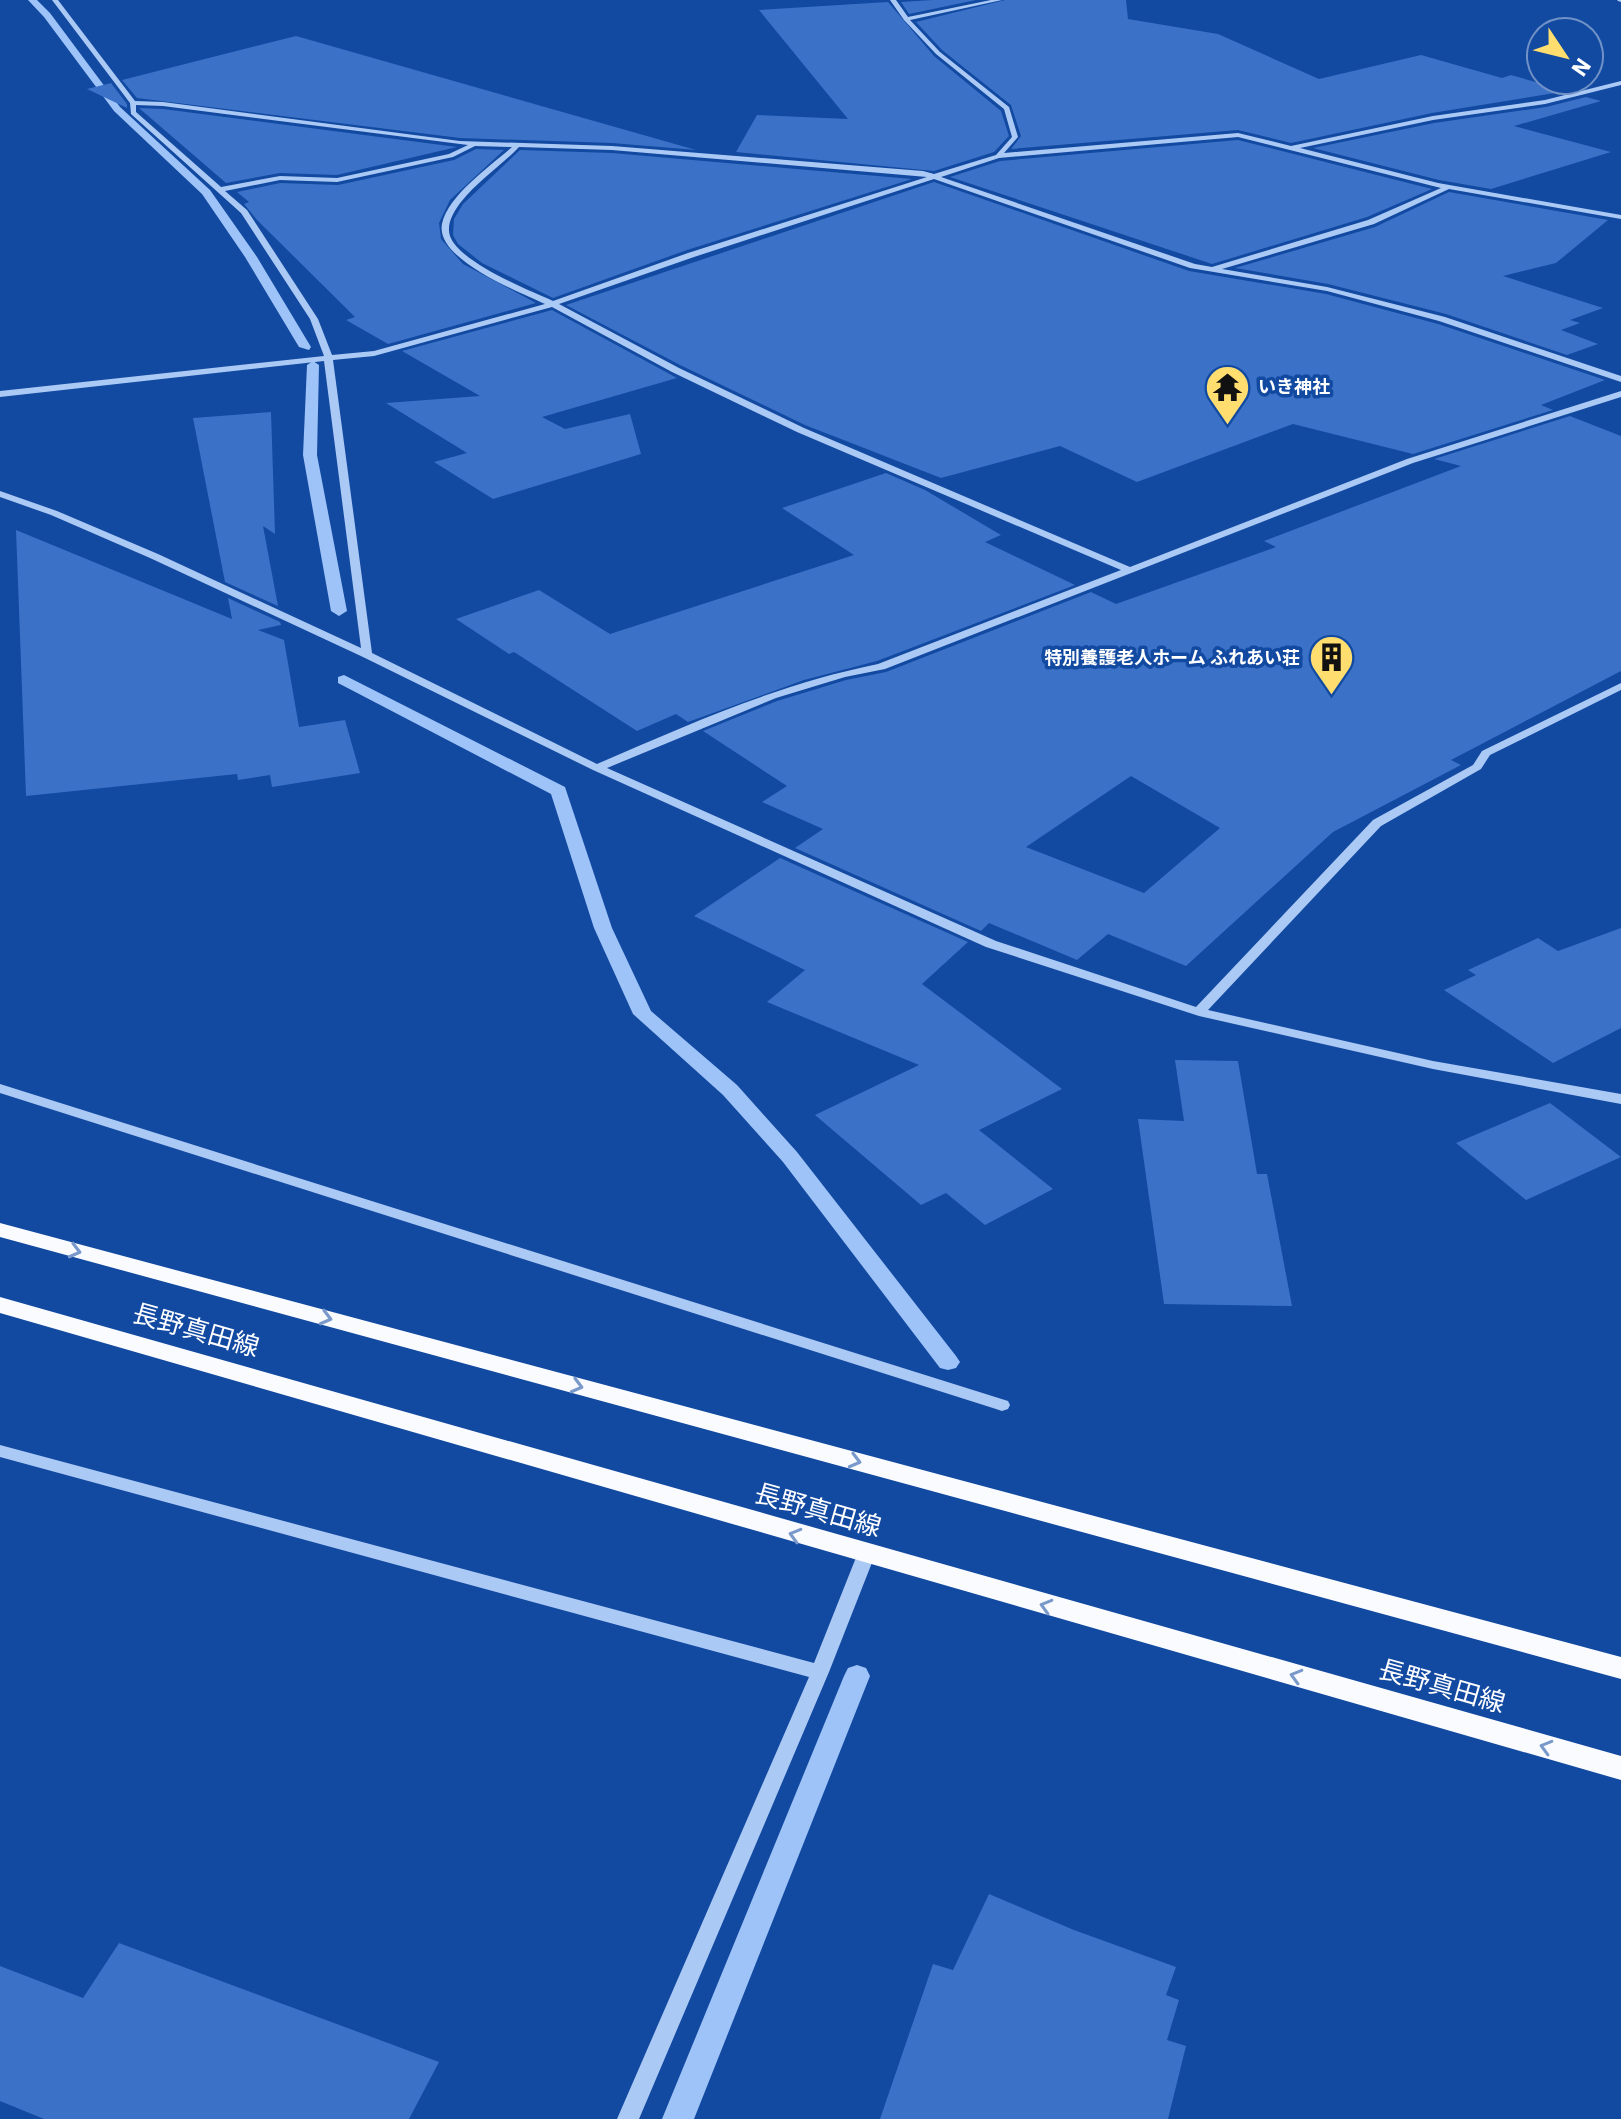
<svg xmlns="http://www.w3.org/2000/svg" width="1621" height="2119" viewBox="0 0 1621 2119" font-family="'IBM Plex Sans','Noto Sans JP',sans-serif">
<rect width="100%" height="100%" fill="#1249a1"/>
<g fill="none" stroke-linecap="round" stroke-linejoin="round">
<path fill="#9dc3f8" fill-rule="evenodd" d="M28,0h9l13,13 70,94 90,83 47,67 54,90 -2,3 -10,-3 -54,-90 -43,-63 -88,-83 -70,-94z
M313,361l6,4 -2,90 30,156 -8,5 -8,-5 -28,-156 4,-90z
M344,675l221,112 47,141 39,83 86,74 60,67 159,204 4,6 -4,6 -8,2 -8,-2 -157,-206 -60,-67 -90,-81 -39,-86 -43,-134 -213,-111v-6z
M857,1665l9,3 4,8 -176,443h-32l182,-443 4,-8z"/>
</g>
<path fill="#3b72c8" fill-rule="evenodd" d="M933,0h43l-67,14 -8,-12z
M1005,0h121l2,19 90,15 101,45 102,-24 81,23 9,-3 56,16 -135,22 -141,30 -53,-13 -227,19 10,-13 -10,-31 -69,-55 -26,-28z
M888,2l46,54 67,55 8,25 -15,16 -60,19 -198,-19 21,-37 91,4 -89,-109z
M296,36l400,114 -84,-7 -152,-5 -323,-40 -15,-18z
M111,83l16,21v4l-40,-19z
M1586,97l15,4 -87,25 97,26 -120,37 -52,-9 -126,-32 121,-25 112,-16z
M139,108l24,1 294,38 -120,28 -57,-2 -54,10z
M1238,140l194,49 -65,28 -155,47 -262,-87 50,-16z
M476,149l28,1 -54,50 -11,23 2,16 22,25 73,39 -148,41 -42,-24 9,-3 -98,-97 -13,-16 5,-2 -12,-10 43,-9 58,2 116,-25z
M520,150l92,3 300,26 -225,71 -134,48 -71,-35 -24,-19 -5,-9 1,-16 9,-15z
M934,182l255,89 137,23 112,30 167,56 -64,25 12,5 -140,44 -120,-30 -156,58 -77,-36 -119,32 -136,-53 -125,-60 -114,-60z
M1449,192l159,28 -52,43 -53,13 100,32 -33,12 10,3 -19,7 37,14 -31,11 -121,-41 -118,-30 -93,-16 140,-41z
M552,310l125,68 -135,39 23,12 65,-15 11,40 -148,45 -59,-37 33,-9 -81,-50 94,-7 -78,-45z
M271,412l4,122 -12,-8 15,80 -53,-24 -32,-164z
M1570,416l51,20v235l-170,89 10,5 -128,67 -147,134 -78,-32 -31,26 -88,-37 -8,8 -186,-83 28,-19 -61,-27 25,-16 -84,-55 74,-30 69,-21 40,-8 205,-80 25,12 160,-57 -12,-6 197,-75 -27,-7zM1131,776l89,52 -76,65 -118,-46z
M886,473l39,17 76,45 -16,7 90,43 -198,76 -73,19 -116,42 -12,-8 -39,17 -123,-79 -5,2 -53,-35 83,-29 71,44 244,-79 -72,-47z
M16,530l216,89 -4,-21 52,24 1,3 -23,5 26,10 15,87 46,-7 15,53 -88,14 -2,-12 -32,5 -1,-6 -211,22z
M780,858l188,84 -46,42 140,105 -83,41 74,59 -68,36 -39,-32 -25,12 -106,-90 104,-50 -152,-63 38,-32 -111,-54z
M1621,928v100l-68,35 -109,-73 32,-15 -8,-5 70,-32 20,13z
M1175,1060l63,1 19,113h10l25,132 -128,-2 -26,-185 46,2z
M1550,1103l71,54 -95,43 -70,-57z
M989,1894l85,36 102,37 -10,28 13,5 -12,40 19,6 -18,73h-288l53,-155 20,6z
M119,1943l320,119 -30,57h-365l-44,-18v-135l83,32z"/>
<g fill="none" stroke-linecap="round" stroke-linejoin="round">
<path fill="#abc9f5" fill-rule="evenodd" d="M52,0h6l77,101 28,1 297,39 152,5 311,25 11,3 62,-19 16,-18 -8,-28 -68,-55 -32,-34 -14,-20h6l12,17 83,-17h11l-92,20 30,32 69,55 9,30 -14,16 234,-20 53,13 142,-30 112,-16 76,-19v4l-76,19 -112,16 -133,28 138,35 183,32v4l-172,-30 -75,35 -152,45 105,18 118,30 176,59v6l-182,-61 -112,-30 -137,-23 -256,-89 -240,78 -135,47 120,64 125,60 326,139 277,-108 214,-68v6l-208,66 -528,206 -40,8 -69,21 -169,70 389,173 200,66 177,-187 100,-55 9,-14 139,-68v7l-131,65 -9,14 -100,57 -173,184 225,51 188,33v10l-188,-35 -234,-53 -213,-69 -393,-177 -230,-113 -213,-99 -99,-43 -51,-18v-6l57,20 101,43 203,94 -37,-287 -324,36v-6l324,-35 -14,-37 -69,-106 -110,-99 -1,-11zM136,105l27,1 305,39 -19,9 -112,24 -57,-2 -59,11 -85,-75zM1238,137l203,51 -73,32 -156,47 -17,-3 -254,-87 58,-19zM475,146l37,1c-21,19 -64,48 -70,77 -7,35 77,68 103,80l-171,47 -42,4 -14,-36 -71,-109 -22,-19 55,-11 57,2 116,-25zM519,147l93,3 315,27 -239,76 -135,48c-25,-11 -94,-39 -103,-65 -4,-12 4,-25 11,-34 17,-21 40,-36 58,-55zM552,307l120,65 125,60 324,138 -243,94c-99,20 -189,60 -281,100l-225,-111 -39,-293 41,-4z
M1617,0h4v2l-3,-1z
M0,1084l1008,317 2,4 -2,4 -6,2 -6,-2 -996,-316z
M0,1445l814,218 43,-108 3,-5 6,-2 6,2 3,5 -46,117 -190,447h-22l192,-442 -809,-220z"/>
<path fill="#f9fbff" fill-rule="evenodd" d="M0,1223l1621,434v22l-1621,-442z
M0,1297l1621,459v24l-1621,-467z"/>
</g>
<defs><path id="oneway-chevron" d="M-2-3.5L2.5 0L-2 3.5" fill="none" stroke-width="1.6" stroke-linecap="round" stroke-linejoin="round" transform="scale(2)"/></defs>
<g stroke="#7a99cb">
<use href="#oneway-chevron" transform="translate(75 1251) rotate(15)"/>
<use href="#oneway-chevron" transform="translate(326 1318) rotate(15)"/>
<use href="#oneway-chevron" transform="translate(577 1386) rotate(15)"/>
<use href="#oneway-chevron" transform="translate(855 1461) rotate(15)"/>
<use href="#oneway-chevron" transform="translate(795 1535) rotate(-164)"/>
<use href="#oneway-chevron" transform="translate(1046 1606) rotate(-164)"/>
<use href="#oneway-chevron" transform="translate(1296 1676) rotate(-164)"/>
<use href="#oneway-chevron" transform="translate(1546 1747) rotate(-164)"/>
</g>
<defs>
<symbol id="temple-pin" viewBox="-11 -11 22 30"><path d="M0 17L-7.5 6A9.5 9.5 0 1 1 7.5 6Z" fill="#ffdd6f" stroke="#1249a1"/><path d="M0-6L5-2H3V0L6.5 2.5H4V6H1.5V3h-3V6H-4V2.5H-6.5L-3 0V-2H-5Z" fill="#111"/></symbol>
<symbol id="building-pin" viewBox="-11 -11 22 30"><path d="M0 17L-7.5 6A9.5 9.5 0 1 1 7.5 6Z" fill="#ffdd6f" stroke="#1249a1"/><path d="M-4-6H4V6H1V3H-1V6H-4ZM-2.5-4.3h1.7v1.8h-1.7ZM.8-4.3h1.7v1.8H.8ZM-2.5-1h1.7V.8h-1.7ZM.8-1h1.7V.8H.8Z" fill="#111"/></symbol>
</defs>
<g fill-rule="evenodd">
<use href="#temple-pin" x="1202" y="362" width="51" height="69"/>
<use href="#building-pin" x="1306" y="632" width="51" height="69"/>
</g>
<g text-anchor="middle" stroke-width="7" stroke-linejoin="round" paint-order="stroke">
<g font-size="18" font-weight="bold" fill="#fff" stroke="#1249a1" text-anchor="start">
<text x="1258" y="393">いき神社</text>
<text x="1300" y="664" text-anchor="end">特別養護老人ホーム ふれあい荘</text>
</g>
<g font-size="26" fill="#fff" stroke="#1249a1">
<text transform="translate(196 1330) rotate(16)" y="9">長野真田線</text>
<text transform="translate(818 1510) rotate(16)" y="9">長野真田線</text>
<text transform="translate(1442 1686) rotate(16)" y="9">長野真田線</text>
</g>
</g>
<g transform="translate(1565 56) rotate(125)"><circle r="38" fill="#1249a1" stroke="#7192c7" stroke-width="2"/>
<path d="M0-6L14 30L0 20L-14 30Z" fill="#ffdd6f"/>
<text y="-12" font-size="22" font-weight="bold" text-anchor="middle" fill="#ffffff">N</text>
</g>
</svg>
